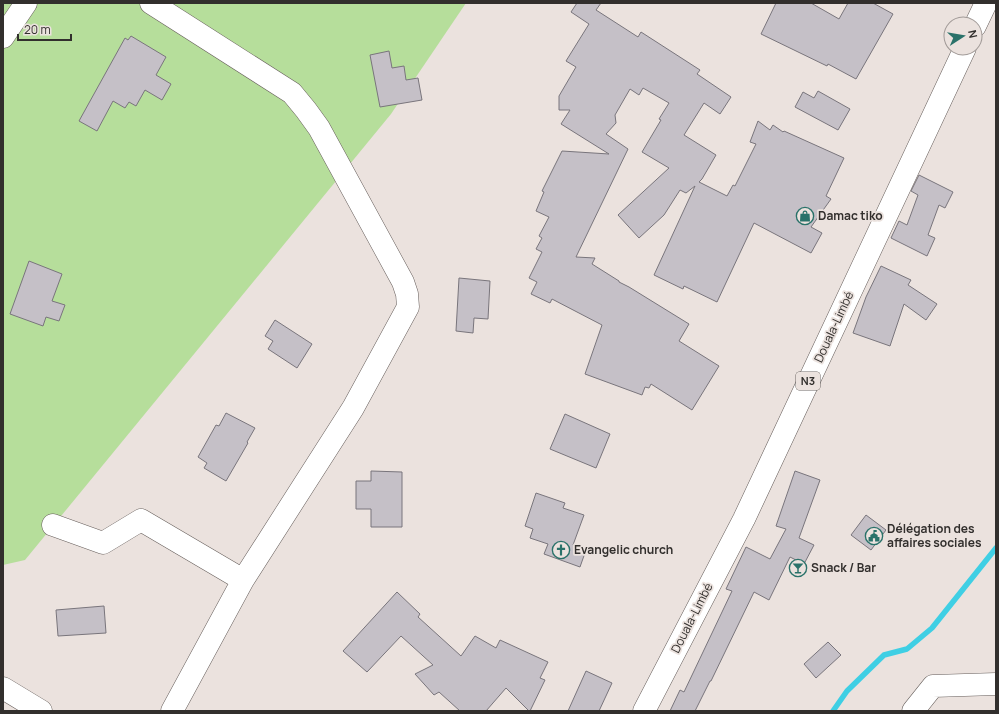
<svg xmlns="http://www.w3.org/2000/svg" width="999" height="714" viewBox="0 0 999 714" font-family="Manrope,sans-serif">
<rect width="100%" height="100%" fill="#ebe2de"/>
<path fill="#b6de9b" d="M3,3h463l-75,111 -366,446 -22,5z"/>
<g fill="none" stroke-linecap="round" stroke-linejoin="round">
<path stroke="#3fcfe4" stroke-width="5.5" d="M833,711l14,-20 37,-36 23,-6 25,-21 64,-80"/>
</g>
<path fill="#c5c0c7" stroke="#79757c" d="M577,3h24l-5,7 42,27 3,-5 59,38 -3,4 34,23 -11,17 -16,-11 -20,32 32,20 -14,24 -3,3 28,14 6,-11 2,1 21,-42 -6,-2 8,-21 12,9 3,-5 10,7 1,-1 60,27 -18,38 5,3 -20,28 11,6 -11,20 -57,-30 -37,79 -33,-16 -1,3 -29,-14 41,-89 -9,7 -6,-3 -16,25 -25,23 -21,-23 51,-47 -27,-16 19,-32 -2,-1 10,-16 -26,-15 -4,7 -9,-6 -15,26 1,8 -10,11 22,15 -52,108 19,1 -3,6 27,17v1l10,5 60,37 -10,17 40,25 -27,44 -41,-26 -2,4 -4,-1 -3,8 -57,-21 17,-49 -50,-26 -2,4 -19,-9 6,-12 -8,-4 13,-26 -6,-3 6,-11 -3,-2 10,-19 -13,-6 8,-19 -2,-1 20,-40 47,3 -48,-30 9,-14h-11v-14l17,-29 -10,-6 23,-37 -18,-12z
M776,3h35l28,16 9,-16h25l20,11 -37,65 -28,-15 -1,2 -66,-32z
M131,36l35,21 -10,18 15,9 -9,16 -17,-10 -9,16 -7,-4 -4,6 -12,-7 -16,30 -18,-10 46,-83 3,2z
M389,51l3,17 12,-2 2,14 12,-2 4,22 -42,7 -10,-52z
M818,91l32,18 -12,21 -43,-23 8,-15 11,6z
M919,175l34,17 -8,16 -6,-3 -11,30 7,3 -8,18 -36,-18 8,-17 8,4 11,-30 -7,-4z
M29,261l33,13 -10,27 13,4 -6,16 -13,-4 -3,9 -33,-12z
M881,266l30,14 -3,5 29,19 -11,16 -22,-16 -14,42 -37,-13 13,-36z
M459,278l31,3 -2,38 -14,-1 -1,15 -17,-2z
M275,320l37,24 -15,24 -29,-19 5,-8 -8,-5z
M226,413l29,15 -8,14 1,1 -22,38 -22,-13 3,-5 -9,-6 18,-32 3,1z
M565,414l45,20 -14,34 -46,-19z
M371,471l31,1v55h-31v-18h-15v-28h15z
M795,471l25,9 -21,58 15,7 -10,19 -14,-7 -21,43 -15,-8 -43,89h-1l-15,30h-25l10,-21 4,2 48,-101 -6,-2 20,-42 24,12 16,-30 -10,-3z
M536,493l29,10 -2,5 21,7 -11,30 13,5 -6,17 -36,-13 4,-10 -18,-6 3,-9 -8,-3z
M866,515l20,15 -15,20 -20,-15z
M397,592l23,22 -2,3 43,39 14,-20 21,12 4,-8 48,22 -8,16 5,2 -15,31h-1l-23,-23 -20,23h-26l-21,-19 -5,3 -19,-21 18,-9 -32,-29 -34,36 -24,-21z
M104,606l2,27 -48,3 -2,-26z
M828,642l13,13 -25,23 -12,-14z
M586,671l26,12 -13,28h-31z"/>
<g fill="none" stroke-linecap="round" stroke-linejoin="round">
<defs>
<path id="minor" d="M151,3l141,90 14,17 13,18 84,154 4,12 1,13 -55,101 -110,172 -71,131
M3,37l23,-34
M53,525l50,18 38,-23 102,60
M3,688l38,23
M913,711l20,-25 63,-2"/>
<path id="highway" d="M975,26l11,-23
M644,711l100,-192 221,-471"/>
</defs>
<use href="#minor" stroke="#675f5c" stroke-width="23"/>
<use href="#highway" stroke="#675f5c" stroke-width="23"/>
<use href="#minor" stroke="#fff" stroke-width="22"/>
<use href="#highway" stroke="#fff" stroke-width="22"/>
</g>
<defs>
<symbol id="shop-ring" viewBox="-11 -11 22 22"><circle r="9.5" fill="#ebe2de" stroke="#2a726a" stroke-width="1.5"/><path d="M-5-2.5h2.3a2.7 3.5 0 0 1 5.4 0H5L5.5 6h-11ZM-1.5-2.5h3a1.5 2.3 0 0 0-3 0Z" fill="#2a726a"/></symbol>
<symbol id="civic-ring" viewBox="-11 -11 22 22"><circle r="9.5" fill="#ebe2de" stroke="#2a726a" stroke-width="1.5"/><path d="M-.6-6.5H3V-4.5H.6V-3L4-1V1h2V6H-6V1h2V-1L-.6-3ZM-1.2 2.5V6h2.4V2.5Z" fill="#2a726a"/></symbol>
<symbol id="church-ring" viewBox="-11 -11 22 22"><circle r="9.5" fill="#ebe2de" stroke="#2a726a" stroke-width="1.5"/><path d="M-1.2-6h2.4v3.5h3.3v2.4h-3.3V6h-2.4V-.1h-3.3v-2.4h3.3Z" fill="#2a726a"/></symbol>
<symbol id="bar-ring" viewBox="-11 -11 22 22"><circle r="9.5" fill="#ebe2de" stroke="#2a726a" stroke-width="1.5"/><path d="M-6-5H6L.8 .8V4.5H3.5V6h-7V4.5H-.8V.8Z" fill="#2a726a"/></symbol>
</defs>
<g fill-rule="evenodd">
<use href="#shop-ring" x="795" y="206" width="20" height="20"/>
<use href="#civic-ring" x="864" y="526" width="20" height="20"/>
<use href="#church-ring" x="551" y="540" width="20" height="20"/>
<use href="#bar-ring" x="788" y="558" width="20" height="20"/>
</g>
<g text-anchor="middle" stroke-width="3.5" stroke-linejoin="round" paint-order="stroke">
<rect fill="#ebe2de" stroke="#6a6562" stroke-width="1" x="796" y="372" width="24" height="18" rx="3"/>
<g font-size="11" font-weight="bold" fill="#322f2d">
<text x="808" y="385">N3</text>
</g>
<g font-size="12" font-weight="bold" fill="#322f2d" stroke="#ebe2de" text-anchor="start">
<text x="818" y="220">Damac tiko</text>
<text x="887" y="533">Délégation des<tspan x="887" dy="14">affaires sociales</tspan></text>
<text x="574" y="554">Evangelic church</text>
<text x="811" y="572">Snack / Bar</text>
</g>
<g font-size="12" fill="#322f2d" stroke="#ebe2de">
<text transform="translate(834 327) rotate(-65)" y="4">Douala-Limbé</text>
<text transform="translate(692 618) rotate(-63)" y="4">Douala-Limbé</text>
</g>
</g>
<rect width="999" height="714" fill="none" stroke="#322f2d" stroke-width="8"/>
<g transform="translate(963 36) rotate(78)"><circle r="19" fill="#ebe2de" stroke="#a19a97"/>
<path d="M0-3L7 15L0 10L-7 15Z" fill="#2a726a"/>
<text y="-6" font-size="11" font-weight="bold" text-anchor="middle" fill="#322f2d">N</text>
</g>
<path d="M18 34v6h53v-6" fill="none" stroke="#322f2d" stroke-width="2"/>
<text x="24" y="34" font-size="12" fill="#322f2d" stroke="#ebe2de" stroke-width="3" paint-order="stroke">20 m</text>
</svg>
